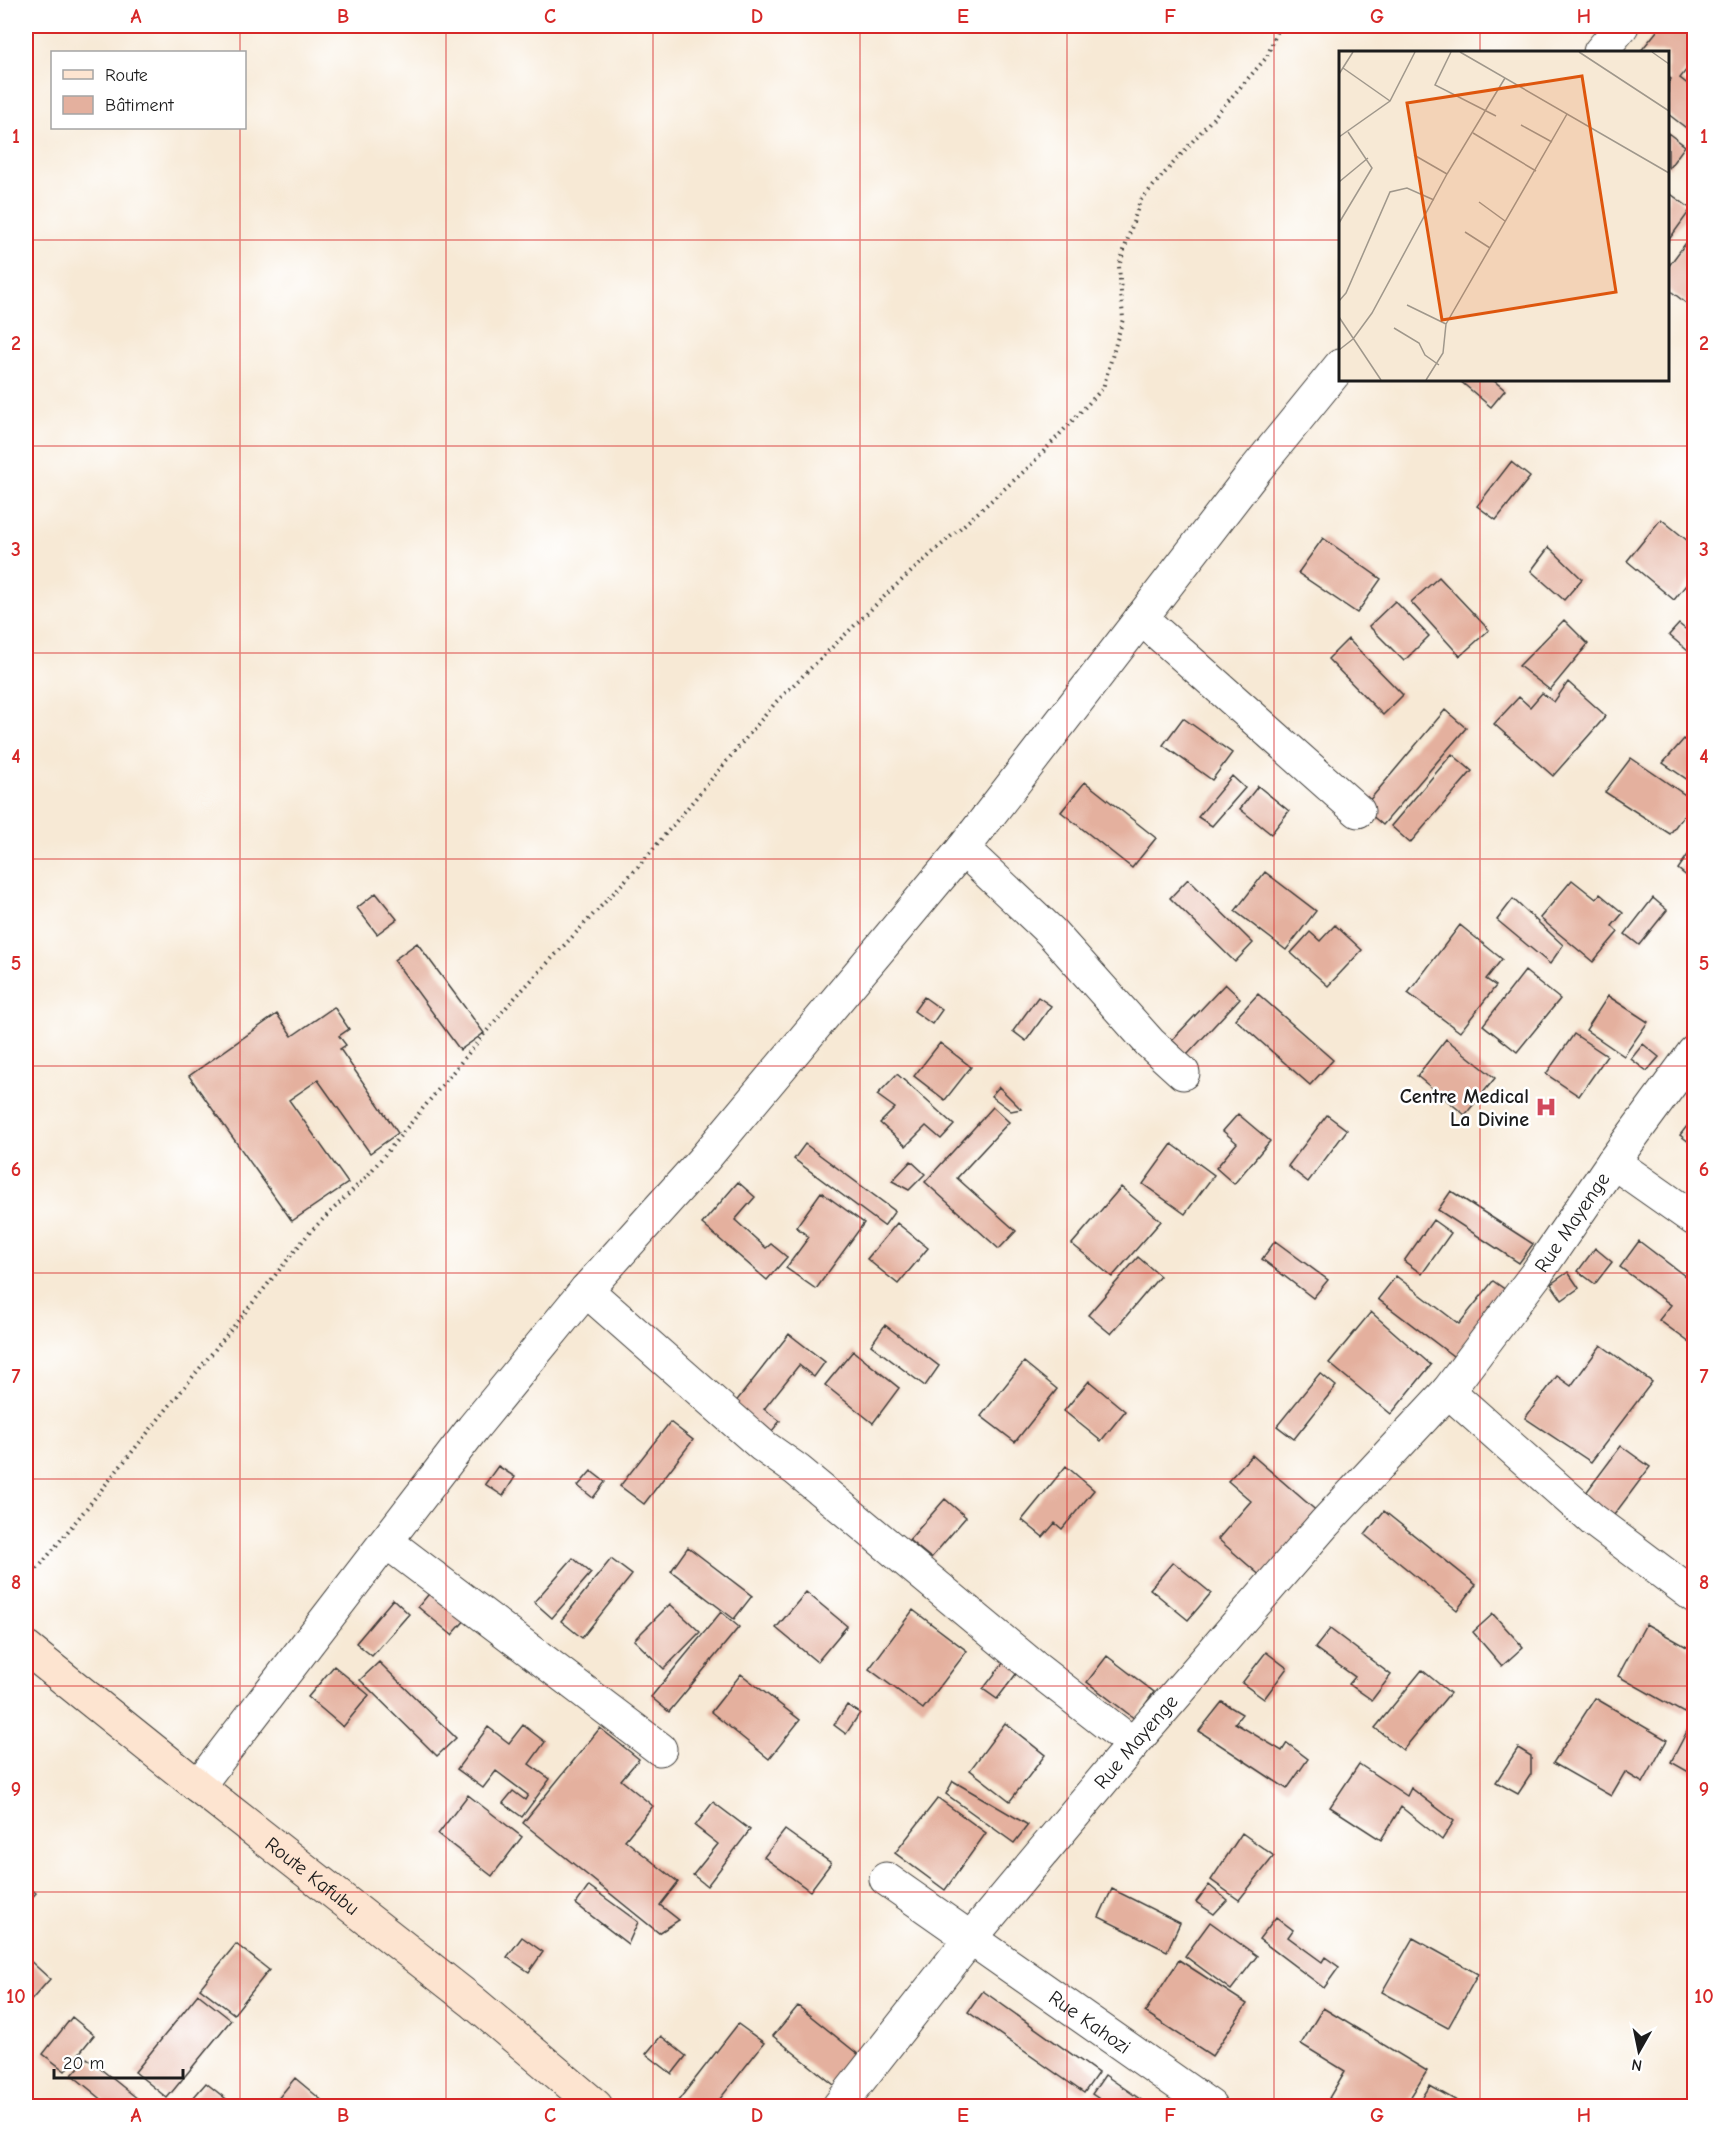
<svg xmlns="http://www.w3.org/2000/svg" width="1720" height="2132" viewBox="0 0 1720 2132" font-family="'Comic Neue',sans-serif">
<rect width="100%" height="100%" fill="#fff"/>
<filter id="ink" filterUnits="userSpaceOnUse"><feTurbulence type="fractalNoise" baseFrequency=".0167" numOctaves="2"/><feDisplacementMap in="SourceGraphic" scale="12" xChannelSelector="R" yChannelSelector="G"/><feConvolveMatrix kernelMatrix="1 2 1 2 8 2 1 2 1" color-interpolation-filters="sRGB"/></filter>
<filter id="wash" filterUnits="userSpaceOnUse"><feTurbulence type="fractalNoise" baseFrequency=".008" numOctaves="4" result="noise"/><feDisplacementMap in="SourceGraphic" scale="24" xChannelSelector="R" yChannelSelector="G"/><feGaussianBlur stdDeviation="1.35" result="paint"/><feColorMatrix in="noise" values="0 0 0 0 0 0 0 0 0 0 0 0 0 0 0 0 0 1.4 0 .05"/><feComposite in="paint" operator="in"/></filter>
<g filter="url(#wash)">
<rect width="100%" height="100%" fill="#f7e9d5"/>
<g id="blocks">
<path fill="#e4b09e" d="M1661,26h33v34l-14,18 14,11v45l-26,-20v-30l3,-5 -3,-2v-25h-28z
M1668,133l17,13 -16,22 -1,-1z
M1668,192l23,17 -23,32z
M1694,232v71l-3,4 -23,-18v-22z
M1459,380h34l12,10 -14,17z
M1511,462l19,15 -34,43 -19,-14z
M1661,519l33,27v29l-20,25 -47,-39z
M1323,538l58,41 -24,34 -59,-40z
M1549,547l33,32 -18,21 -33,-29z
M1439,577l50,53 -29,26 -49,-54z
M1395,601l34,35 -25,25 -35,-35z
M1564,620l24,24 -38,46 -31,-24z
M1679,624l15,12v7l-6,8 -19,-16z
M1348,639l55,56 -20,20 -55,-56z
M1568,682l38,34 -53,60 -59,-52 25,-27 11,10 12,-14 12,9z
M1445,710l21,18 -83,97 -20,-17z
M1183,718l49,35 -20,27 -49,-35z
M1684,739l10,7v38l-31,-21z
M1452,754l20,17 -62,72 -19,-17z
M1631,758l63,43 -24,33 -65,-42z
M1232,776l13,12 -33,38 -14,-9z
M1085,782l71,56 -24,30 -71,-56z
M1258,786l31,25 -18,23 -31,-25z
M1694,846v36l-16,-13z
M1265,872l51,39 -30,39 -51,-39z
M1188,879l65,64 -18,19 -65,-64z
M1572,880l24,19 4,-5 23,19 -11,13 6,6 -25,30 -53,-44z
M376,893l21,26 -20,15 -20,-26z
M1653,898l14,12 -28,35 -14,-11z
M1513,899l50,46 -13,19 -53,-44z
M1335,925l27,25 -34,36 -37,-33 19,-21 10,9z
M1460,925l42,34 -16,20 10,7 -36,46 -52,-39z
M417,943l67,90 -24,17 -66,-90z
M1525,971l35,28 -43,53 -34,-27z
M1225,984l15,14 -53,57 -15,-15z
M1258,994l75,66 -23,25 -75,-66z
M1608,996l40,26 -24,34 -38,-26z
M924,997l18,13 -10,14 -18,-13z
M1038,997l13,9 -25,35 -13,-10z
M334,1007l15,22 -10,7 7,9 -6,4 58,84 -28,20 -52,-73 -29,20 59,83 -56,38 -103,-145 88,-62 15,22z
M1574,1034l33,22 -28,40 -33,-22z
M1446,1039l49,39 -30,37 -48,-39z
M940,1043l31,24 -26,33 -31,-24z
M1643,1044l16,13 -12,14 -16,-12z
M897,1074l57,51 -13,14 -15,-13 -20,20 -26,-23 15,-15 -18,-13z
M999,1087l22,22 -10,2 -20,-15z
M993,1107l16,15 -52,56 59,53 -17,18 -74,-67z
M1238,1114l32,27 -36,43 -18,-16 21,-25 -14,-12z
M1327,1115l20,15 -39,52 -20,-16z
M1694,1117v29l-14,-11z
M805,1144l90,67 -11,15 -90,-67z
M1172,1144l42,31 -29,39 -42,-30z
M911,1161l14,13 -16,16 -17,-9z
M738,1182l17,15 -20,23 31,28 5,-4 16,13 -20,23 -65,-56z
M1121,1187l40,34 -49,56 -40,-33z
M1451,1191l82,53 -14,19 -81,-53z
M821,1192l43,31 -48,66 -30,-21 23,-31 -13,-10z
M1433,1220l18,13 -29,41 -18,-13z
M897,1223l31,25 -30,36 -31,-25z
M1275,1241l53,39 -15,18 -51,-39z
M1639,1241l55,42v53l-4,7 -31,-23 12,-15 -51,-38z
M1595,1248l17,14 -17,22 -17,-13z
M1138,1257l22,19 -49,58 -23,-19z
M1568,1272l11,16 -17,12 -11,-16z
M1396,1276l63,48 34,-43 20,14 -52,67 -83,-63z
M1371,1312l60,53 -40,49 -62,-51z
M885,1325l54,41 -14,20 -54,-41z
M789,1334l36,28 -11,15 -15,-12 -35,44 16,12 -16,20 -37,-28z
M1601,1345l51,37 -61,80 -66,-44 32,-42 14,10z
M853,1351l46,37 -26,35 -48,-38z
M1024,1362l33,27 -42,53 -34,-26z
M1320,1373l16,13 -42,53 -17,-13z
M1089,1381l36,30 -24,30 -37,-30z
M670,1422l23,18 -49,64 -24,-18z
M1621,1446l29,21 -42,56 -29,-21z
M1252,1455l68,59 -57,64 -45,-39 33,-38 -23,-20z
M498,1466l17,11 -12,19 -18,-12z
M1066,1466l28,24 -32,39 -7,-6 -12,14 -21,-17z
M591,1471l14,11 -12,16 -15,-12z
M945,1499l21,18 -35,41 -22,-18z
M1384,1511l92,74 -19,25 -92,-75z
M688,1547l64,49 -18,23 -63,-48z
M573,1558l18,15 -39,45 -18,-16z
M611,1559l21,16 -50,63 -21,-17z
M1173,1562l38,31 -23,27 -38,-31z
M433,1589l34,29 -15,17 -34,-28z
M806,1592l41,34 -30,36 -41,-34z
M393,1599l16,15 -37,42 -16,-13z
M670,1604l30,28 -36,37 -30,-29z
M913,1610l54,41 -44,58 -54,-40z
M721,1612l18,15 -70,85 -18,-15z
M1493,1614l30,33 -21,19 -29,-34z
M1646,1624l48,27v44l-10,18 -66,-37z
M1330,1629l61,46 -19,25 -23,-16 6,-7 -40,-29z
M1266,1652l21,16 -23,31 -22,-16z
M1010,1654l13,11 -26,34 -14,-10z
M1107,1656l47,36 -19,27 -48,-37z
M379,1662l77,76 -19,18 -77,-76z
M334,1666l35,29 -26,32 -35,-30z
M1422,1670l28,23 -47,57 -28,-22z
M741,1674l59,46 -31,39 -58,-47z
M1595,1698l72,42 -24,43 -18,-11 -14,24 -58,-33z
M1222,1702l20,12 -7,9 47,28 5,-8 21,16 -21,30 -88,-58z
M847,1705l13,8 -14,21 -12,-9z
M1694,1718v57l-23,-13z
M1005,1723l40,32 -35,46 -40,-31z
M523,1725l22,17 -16,22 21,15 -28,38 -19,-14 10,-12 12,9 3,-5 -32,-24 -13,17 -26,-19 31,-42 21,16z
M600,1728l39,31 -18,21 32,26 -28,34 53,42 -18,23 19,15 -20,13 -136,-110z
M1518,1748l13,8v18l-13,20 -22,-12z
M1359,1764l48,32 4,-8 43,33 -12,19 -41,-33 -20,33 -51,-33z
M953,1781l75,44 -14,18 -68,-49z
M468,1795l54,42 -30,39 -54,-42z
M938,1798l48,35 -41,57 -50,-37z
M713,1802l37,28 -43,56 -14,-11 25,-31 -23,-18z
M785,1830l46,33 -21,28 -46,-34z
M1242,1833l32,23 -35,44 -28,-20z
M26,1885l10,8 -10,11z
M1209,1885l18,15 -13,14 -18,-12z
M589,1886l49,36 -10,22 -52,-40z
M1112,1889l68,34 -13,28 -68,-34z
M1276,1917l17,13 -5,7 34,25 3,-5 14,10 -15,21 -65,-49z
M1210,1922l47,34 -26,34 -46,-34z
M522,1937l21,15 -14,20 -22,-15z
M1413,1938l65,36 -30,54 -66,-36z
M236,1944l33,26 -35,44 -34,-26z
M26,1957l24,22 -24,27z
M1179,1960l68,44 -35,52 -67,-44z
M983,1991l115,82 -14,20 -116,-81z
M198,1994l33,26 -64,78 -32,-26z
M798,2006l66,53 -25,30 -66,-53z
M1323,2008l104,63 -22,35h-63l-13,-8 16,-27 -44,-27z
M72,2017l22,18 -29,36 -22,-17z
M738,2024l26,19 -45,57 8,6h-53z
M661,2036l25,20 -14,18 -26,-20z
M87,2058l51,41 -6,7h-22l-38,-31z
M1105,2075l45,31h-40l-18,-12z
M295,2078l30,25 -3,3h-50z
M206,2083l29,23h-49z
M1430,2086l36,20h-49z"/>
</g>
</g>
<g filter="url(#ink)">
<use href="#blocks" fill-opacity="0" stroke="#3d3b38" stroke-width="1.5"/>
<g fill="none" stroke-linecap="round" stroke-linejoin="round">
<defs>
<g id="street">
<path d="M1600,52l22,-26"/>
<path d="M1141,618l217,193"/>
<path d="M963,849l88,83 99,111 33,30"/>
<path d="M1613,1162l81,57"/>
<path d="M586,1290l177,156 34,24 237,197 99,77"/>
<path d="M1448,1391l145,129 101,76"/>
<path d="M387,1542l273,207"/>
<path d="M198,1786l275,-358 113,-138 118,-131 259,-310 294,-381 83,-102"/>
<path id="s1" d="M886,1879l324,227"/>
<path id="s2" d="M839,2106l131,-167 163,-195 191,-220 124,-133 89,-118 76,-111 81,-110"/>
</g>
<g id="secondary">
<path id="s3" d="M26,1648l172,138 274,215 124,105"/>
</g>
</defs>
<use href="#street" stroke="#3d3b38" stroke-width="35"/>
<use href="#secondary" stroke="#3d3b38" stroke-width="35"/>
<path stroke="#3d3b38" stroke-width="4" stroke-dasharray="1.5 4.5" stroke-linecap="butt" d="M26,1583l284,-351 58,-57 141,-171 128,-136 140,-167 117,-114 135,-120 74,-79 20,-69 -4,-53 21,-65 127,-144 12,-31"/>
<use href="#street" stroke="#fff" stroke-width="33"/>
<use href="#secondary" stroke="#fde4d0" stroke-width="33"/>
</g>
</g>
<path fill="none" stroke="#d62828" stroke-width="1.5" stroke-opacity="0.55" d="M240,26v26M446,26v2080M653,26v2080M860,26v2080M1067,26v2080M1274,26v2080M1480,26v26M240,128v1978M26,240h1314M1668,240h26M1480,380v1726M26,446h1668M26,653h1668M26,859h1668M26,1066h1668M26,1273h1668M26,1479h1668M26,1686h1668M26,1892h1668"/>
<defs>
<symbol id="hospital-bare" viewBox="-9 -9 18 18"><path d="M-5-5h3v3.5h4V-5h3V5h-3V1.5h-4V5h-3Z" fill="#d1495b" stroke="#fff" stroke-width="2.5" paint-order="stroke"/></symbol>
</defs>
<g fill-rule="evenodd">
<use href="#hospital-bare" x="1531" y="1092" width="30" height="30"/>
</g>
<g text-anchor="middle" stroke-width="5" stroke-linejoin="round" paint-order="stroke">
<g font-size="20" font-weight="bold" fill="#1c1c1c" stroke="#fff" text-anchor="end">
<text x="1529" y="1103">Centre Medical<tspan x="1529" dy="23">La Divine</tspan></text>
</g>
<g font-size="20" fill="#1c1c1c" stroke="#fff">
<text dy="7" stroke="none"><textPath href="#s2" startOffset="1149">Rue Mayenge</textPath></text>
<text dy="7" stroke="none"><textPath href="#s2" startOffset="470">Rue Mayenge</textPath></text>
<text dy="7" stroke="none"><textPath href="#s3" startOffset="366">Route Kafubu</textPath></text>
<text dy="7" stroke="none"><textPath href="#s1" startOffset="249">Rue Kahozi</textPath></text>
</g>
</g>
<g transform="translate(1339 51)">
<rect width="330" height="330" fill="#f7e9d5"/>
<path fill="none" stroke="#9f978b" stroke-width="1.5" d="M112,1l-16,33 61,31M121,1l209,121M240,1l90,59M313,1l17,12M4,17l47,33M0,23l14,-22M182,74l31,17M134,82l63,38M0,86l51,-36 25,-49M75,104l33,19M0,131l29,-24M140,151l26,19M0,172l33,-55 -24,-36M126,181l25,16M0,250l7,-8 44,-101 17,-4 27,12M68,254l39,19 -3,29 -17,27M0,266l42,63M107,273l121,-210M55,277l25,15 6,12 14,10M0,299l14,-11 19,-26 75,-139 58,-96"/>
<path fill="#de560d" fill-opacity="0.15" stroke="#de560d" stroke-width="3" d="M243,25l34,216 -174,28 -35,-217z"/>
<rect width="330" height="330" fill="none" stroke="#1c1c1c" stroke-width="3"/>
</g>
<rect width="1720" height="2132" fill="none" stroke="#fff" stroke-width="66"/>
<rect x="51" y="51" width="195" height="78" fill="#ffffff" stroke="#a4a4a4" stroke-width="1.5"/>
<rect x="63" y="70" width="30" height="9" fill="#fde4d0" stroke="#a4a4a4" stroke-width="1.5"/>
<text x="105" y="81" font-size="18" fill="#1c1c1c">Route</text>
<rect x="63" y="96" width="30" height="18" fill="#e4b09e" stroke="#a4a4a4" stroke-width="1.5"/>
<text x="105" y="111" font-size="18" fill="#1c1c1c">Bâtiment</text>
<g transform="translate(1639 2051) rotate(189)" stroke="#ffffff" stroke-width="4.5" paint-order="stroke">
<path d="M0-4.5L10 22L0 15L-10 22Z" fill="#1c1c1c"/>
<text y="-9" font-size="16" font-weight="bold" text-anchor="middle" fill="#1c1c1c">N</text>
</g>
<path d="M54 2069v9h129v-9" fill="none" stroke="#1c1c1c" stroke-width="3"/>
<text x="63" y="2069" font-size="18" fill="#1c1c1c" stroke="#ffffff" stroke-width="4.5" paint-order="stroke">20 m</text>
<rect x="33" y="33" width="1654" height="2066" fill="none" stroke="#d62828" stroke-width="2"/>
<g font-size="20" text-anchor="middle" font-weight="bold" fill="#d62828">
<text x="136" y="23">A</text>
<text x="343" y="23">B</text>
<text x="550" y="23">C</text>
<text x="757" y="23">D</text>
<text x="963" y="23">E</text>
<text x="1170" y="23">F</text>
<text x="1377" y="23">G</text>
<text x="1584" y="23">H</text>
<text x="16" y="143">1</text>
<text x="1704" y="143">1</text>
<text x="16" y="350">2</text>
<text x="1704" y="350">2</text>
<text x="16" y="556">3</text>
<text x="1704" y="556">3</text>
<text x="16" y="763">4</text>
<text x="1704" y="763">4</text>
<text x="16" y="970">5</text>
<text x="1704" y="970">5</text>
<text x="16" y="1176">6</text>
<text x="1704" y="1176">6</text>
<text x="16" y="1383">7</text>
<text x="1704" y="1383">7</text>
<text x="16" y="1589">8</text>
<text x="1704" y="1589">8</text>
<text x="16" y="1796">9</text>
<text x="1704" y="1796">9</text>
<text x="16" y="2003">10</text>
<text x="1704" y="2003">10</text>
<text x="136" y="2122">A</text>
<text x="343" y="2122">B</text>
<text x="550" y="2122">C</text>
<text x="757" y="2122">D</text>
<text x="963" y="2122">E</text>
<text x="1170" y="2122">F</text>
<text x="1377" y="2122">G</text>
<text x="1584" y="2122">H</text>
</g>
</svg>
